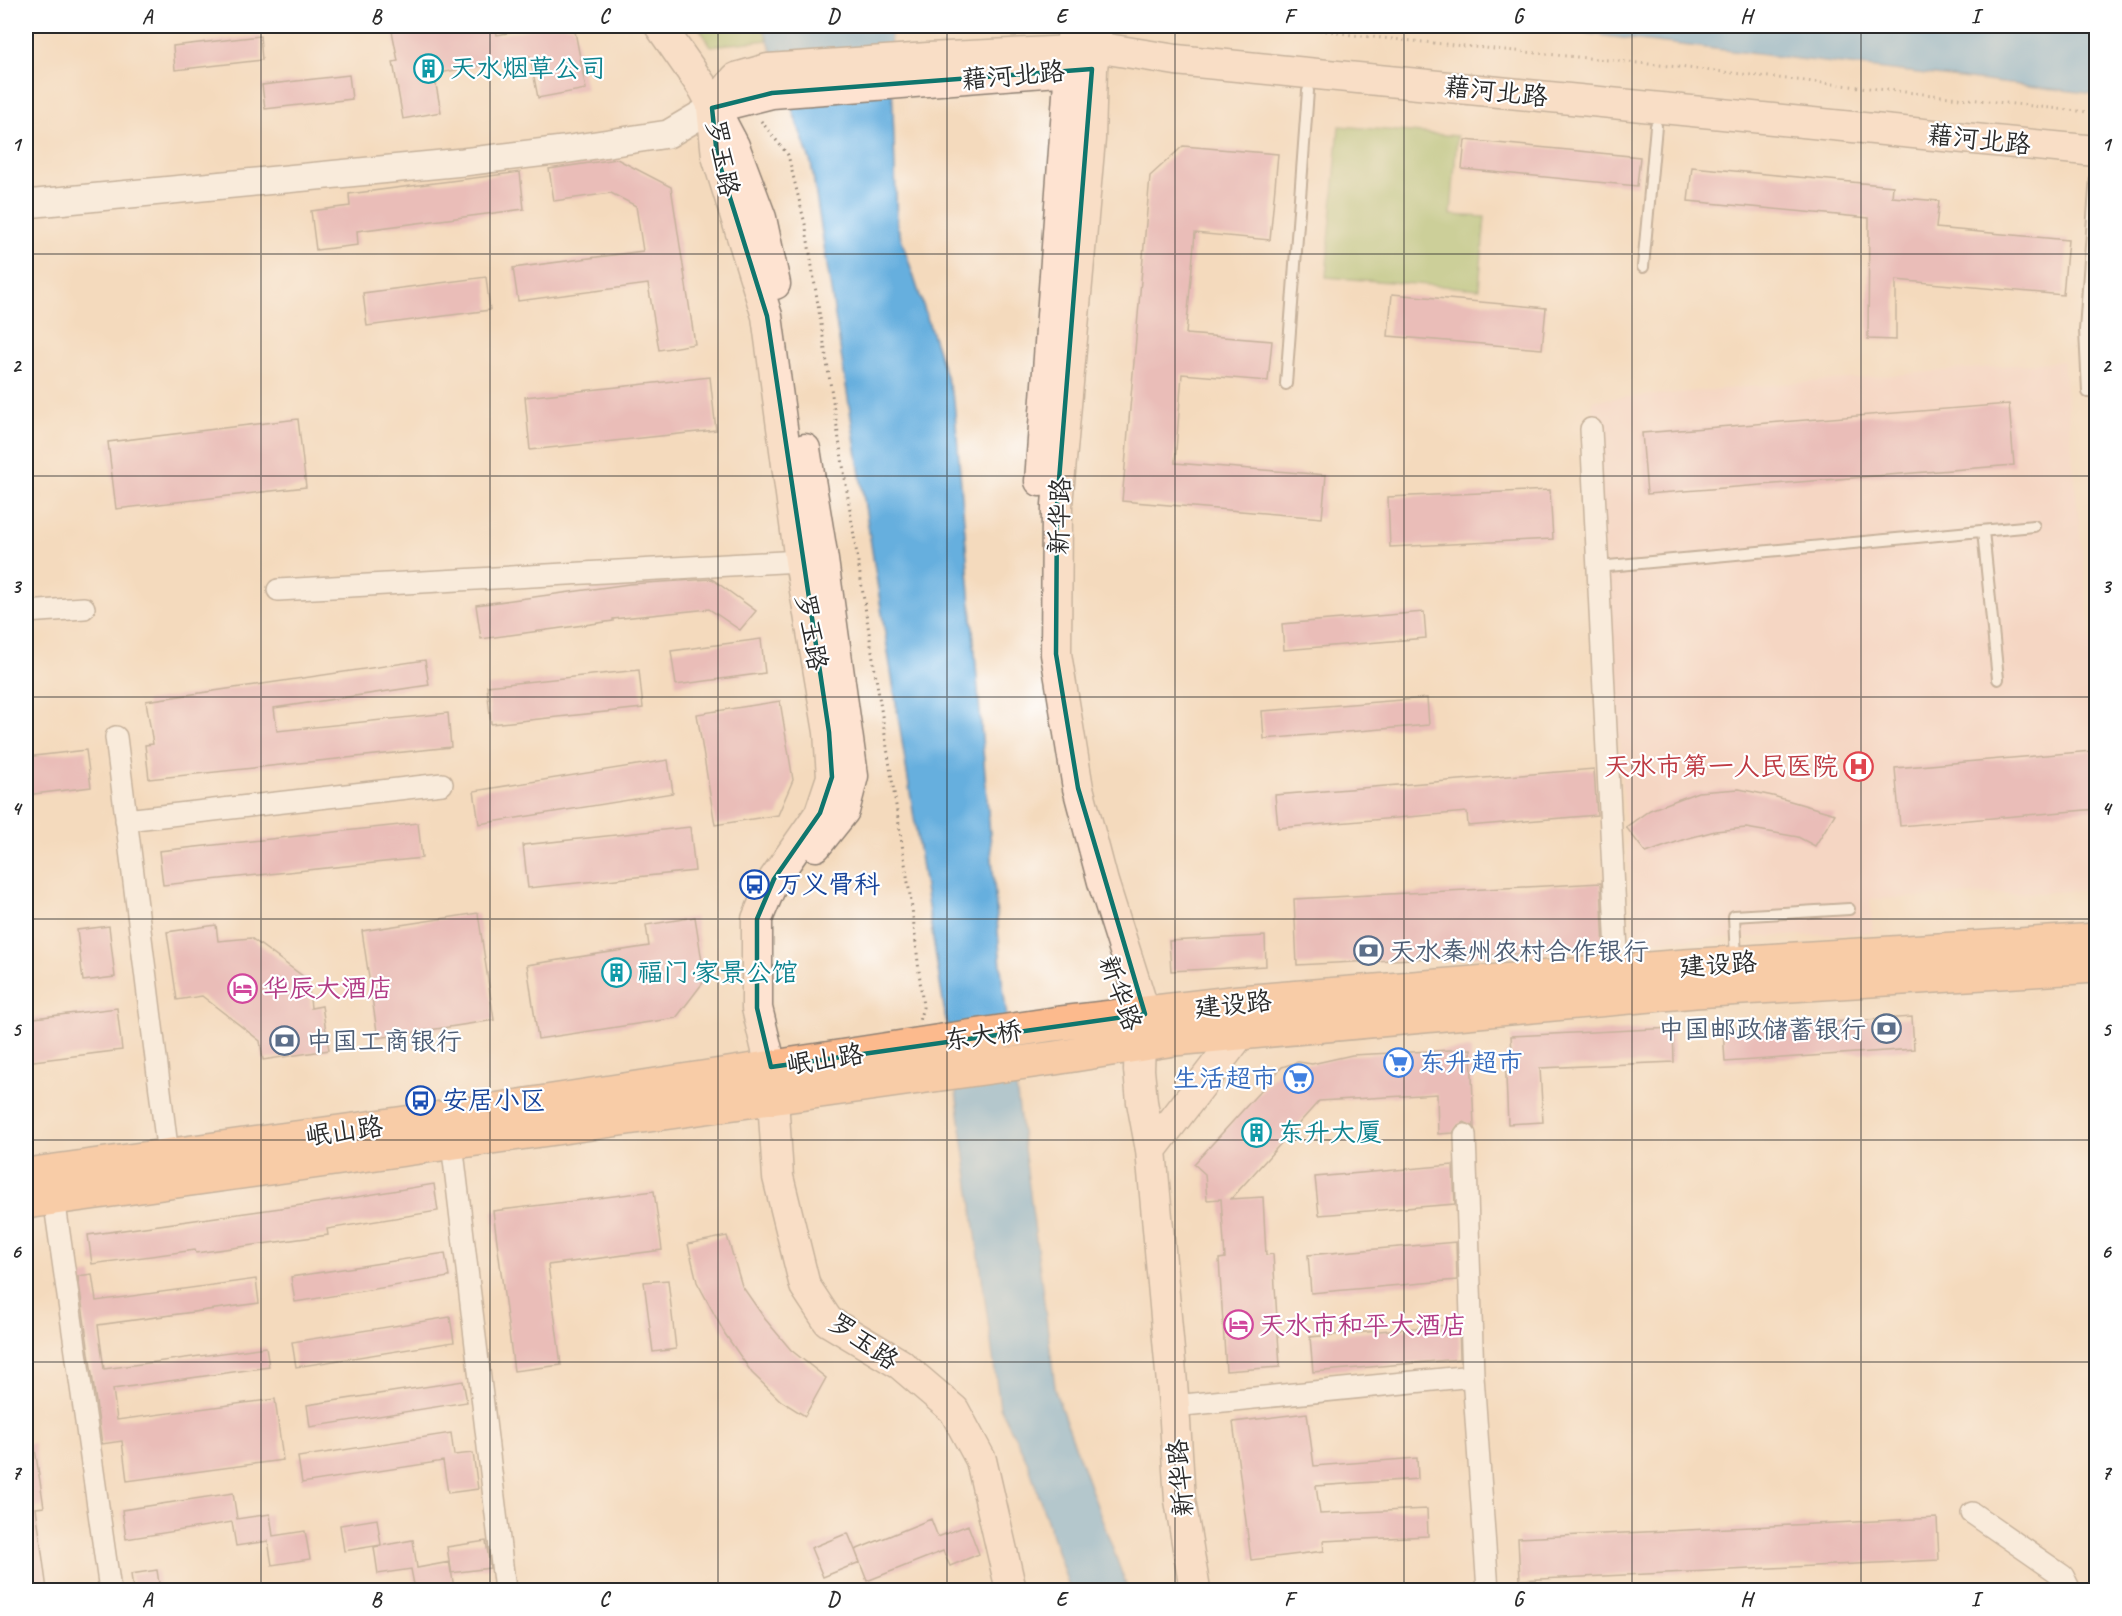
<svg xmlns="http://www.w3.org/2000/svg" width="2122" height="1616" viewBox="0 0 2122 1616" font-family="Caveat,'LXGW WenKai TC',sans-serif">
<rect width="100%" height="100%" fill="#fff"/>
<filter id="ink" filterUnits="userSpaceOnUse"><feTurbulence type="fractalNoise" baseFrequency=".0167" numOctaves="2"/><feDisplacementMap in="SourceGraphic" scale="12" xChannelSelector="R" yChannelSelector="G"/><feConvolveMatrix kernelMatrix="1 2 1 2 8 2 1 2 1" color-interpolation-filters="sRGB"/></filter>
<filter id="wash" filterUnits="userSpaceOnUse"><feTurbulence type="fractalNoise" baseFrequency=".008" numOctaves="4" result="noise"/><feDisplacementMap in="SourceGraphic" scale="24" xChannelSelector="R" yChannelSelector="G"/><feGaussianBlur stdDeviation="1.35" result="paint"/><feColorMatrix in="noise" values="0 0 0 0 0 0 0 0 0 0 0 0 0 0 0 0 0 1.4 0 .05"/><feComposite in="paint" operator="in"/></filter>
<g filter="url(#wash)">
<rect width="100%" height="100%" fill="#f4dabd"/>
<path fill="#f7d0ca" d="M2063,361l28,281h5v248l-226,9 3,34 -238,8 -43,-541z"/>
<path fill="#9bc16d" stroke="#63764c" stroke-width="1.5" d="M698,26h65l5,14 -57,6z
M1339,126l118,10 -6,79 34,2 -6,72 -153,-12z"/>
<path fill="#66afde" stroke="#486d84" stroke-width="1.5" d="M763,26h127l7,199 57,176 48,578 54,415 72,196h-58l-42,-127 -28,-56 -53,-380 -136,-864z
M1521,26h575v68z"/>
<g id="blocks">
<path fill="#dd9ab2" d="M391,26h104l2,9 51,-9h26l12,63 -48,9 -8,-42 -96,18 7,38 -38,7 -10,-57 5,-1z
M260,36l2,24 -87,10 -2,-24z
M349,75l3,24 -87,10 -3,-24z
M1465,140l175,17 -3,29 -175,-17z
M1183,146l95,8 -8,86 -75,-7 -9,101 86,7 -4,40 -86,-7 -7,89 151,12 -4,43 -200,-17 28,-325z
M617,159l54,28 24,157 -36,6 -11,-66 -130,17 -5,-33 130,-17 -7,-45 -25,-13 -57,8 -5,-32z
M1692,167l201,19 -1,11 47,4 -3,27 132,12 -5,55 -167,-15v60l-28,-1 1,-121 -181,-17z
M520,172l4,37 -167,22 1,14 -42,5 -5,-39 39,-5 -1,-12z
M486,277l4,33 -123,16 -4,-33z
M1392,294l154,14 -4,41 -154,-13z
M710,377l6,53 -186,20 -5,-53z
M2009,404l5,61 -367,29 -5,-61z
M298,419l8,68 -190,22 -8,-67z
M1550,490l3,49 -163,8 -2,-50z
M712,579l44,32 -16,19 -31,-21 -96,10v2l-132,18 -5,-34 153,-21z
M1424,612l2,26 -142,12 -2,-26z
M761,639l4,34 -89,12 -5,-34z
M425,660l4,25 -155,23 3,23 171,-18 3,34 -302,32 -4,-34 8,-1 -7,-43z
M639,670l4,38 -152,16 -4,-38z
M1427,698l2,27 -165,14 -2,-28z
M780,701l13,79 -15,35 -63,10 -18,-111z
M86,750l5,37 -65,8v-38z
M2092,751l5,58 -197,17 -5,-58z
M668,760l5,33 -194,31 -5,-33z
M1594,769l3,46 -129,11 -1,-14 -189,16 -3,-33z
M1739,789l34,7 62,18 -20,32 -17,-9 -52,-9 -31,3 -30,8 -39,14 -20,-26 24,-17 48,-18z
M418,823l4,35 -259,27 -4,-34z
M690,827l5,44 -167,17 -5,-43z
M1601,883l3,66 -307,16 -3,-66z
M478,913l16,107 -116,18 -16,-107z
M695,917l10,63 -29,38 -138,21 -11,-74 122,-19 -3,-21z
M216,925l2,16 33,-3 57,42 3,28 11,-2 7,44 -66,10 -3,-19 -58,-45 -25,4 -10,-68z
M109,926l6,51 -32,4 -6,-51z
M1265,936l1,30 -95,5 -2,-30z
M117,1008l5,42 -96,12v-43z
M1912,1017l2,32 -189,13 -2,-33z
M1673,1028l1,34 -134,6 3,54 -35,2 -3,-71h7l-1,-17z
M1471,1049l3,78 -10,-5 -6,3 -5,8 -15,1 -1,-40 -118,7 -88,98 32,-2 3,58 7,-1 7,113 -54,4 -7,-112 6,-1 -4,-59 -14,1 -2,-26 -11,-10 88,-97 16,-5 14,2 40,-9z
M1453,1165l2,39 -136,11 -4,-38z
M434,1184l4,27 -111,18 1,6 -132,18 -1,-3 -103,14 -4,-29 256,-36z
M654,1191l8,59 -114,15 13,100 -47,6 -21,-160z
M727,1236l15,50 23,33 26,31 35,28 -21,38 -24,-15 -29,-28 -27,-39 -28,-52 -9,-38z
M1456,1242l1,38 -146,13 -3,-38z
M445,1253l4,24 -154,25 -4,-25z
M92,1274l4,27 160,-22 3,24 -161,22 6,44 162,-22 3,20 -156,22 4,31 158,-21 8,61 -156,21 -5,-40 -20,3 -24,-168z
M668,1280l8,69 -23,3 -9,-70z
M450,1317l4,25 -158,25 -4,-25z
M1459,1324l1,35 -147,13 -3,-35z
M463,1381l4,21 -157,25 -3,-22z
M1307,1413l7,53 103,-8 1,21 -102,7 4,28 107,-5 1,27 -105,5 1,10 -73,9 -18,-138z
M451,1433l3,22 19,-2 5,36 -30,4 -5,-32 -141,22 -4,-26z
M34,1443l10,64 -8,1 11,82h-21v-146z
M233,1493l4,26 33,-5 3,22 32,-5 5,28 -38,6 -4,-24 -32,5 -4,-24 -106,17 -4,-29z
M1937,1518l2,42 -419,20 -2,-42z
M377,1519l4,26 -37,6 -4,-26z
M931,1519l7,18 30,-12 11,29 -29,12 -7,-15 -76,30 -12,-31z
M848,1533l12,29 -37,15 -12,-29z
M413,1540l4,28 33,-6 4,27 -39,1 -4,-21 -33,5 -4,-27z
M486,1541l4,27 -39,5 -4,-26z
M157,1570l3,20h-27l-2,-16z"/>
</g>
</g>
<g filter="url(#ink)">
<use href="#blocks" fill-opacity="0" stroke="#908274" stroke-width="1.5"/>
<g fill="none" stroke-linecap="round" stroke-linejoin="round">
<defs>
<path id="service" d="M1643,267l13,-141
M1286,384l22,-293
M2088,392l-3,-62 11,-155
M1983,531l15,148
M1598,567l436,-41
M1736,959l-2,-43 115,-7"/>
<path id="minor" d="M1591,429l27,542
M278,590l522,-29
M26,612l58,-4
M116,737l52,418
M126,820l316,-36
M1465,1135l8,241
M452,1143l53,447
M54,1198l56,392
M1174,1406l299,-30 15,214
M1972,1513l91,63 7,14"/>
<path id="tertiary" d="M26,204l437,-42 100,-12 105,-16 44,-26"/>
<path id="secondary" d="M660,26l44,63 30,57 27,72 14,66
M1097,26l-5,43 -2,70 -33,366 -1,149 22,134 25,94 42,132 -5,30 -1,26 3,32 9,48 23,256 6,94 15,90
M712,108l5,48 50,160 33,245 29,171 3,45 -12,36 -46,66 -17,40v89l14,59 7,110 27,109 23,35 72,43 54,46 27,50 30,130
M712,108l24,-30 32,-9 160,-11 144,-7 23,-4 81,13 920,91
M712,108l60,-15 286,-22
M805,449l18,111 30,216 -9,35 -28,35
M1040,481l33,-455
M1151,1150l89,-116"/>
<path id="primary" d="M26,1175l423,-58 604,-93 187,-22 445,-36 411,-26
M26,1202l1029,-144 119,-19 521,-48 401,-25"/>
</defs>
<use href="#service" stroke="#908274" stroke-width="14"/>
<use href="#minor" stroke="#908274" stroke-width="24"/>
<use href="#tertiary" stroke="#908274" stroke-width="30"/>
<use href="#secondary" stroke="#908274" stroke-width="33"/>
<use href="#primary" stroke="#908274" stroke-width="36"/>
<path stroke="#908274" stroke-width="3" stroke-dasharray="1.5 4.5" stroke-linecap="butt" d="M1296,26l56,9 317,31 427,47
M761,121l27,34 18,73 106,680 11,99 -4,14"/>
<use href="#service" stroke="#fff" stroke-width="10"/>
<use href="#minor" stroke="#fff" stroke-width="21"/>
<use href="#tertiary" stroke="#fff" stroke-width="27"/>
<use href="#secondary" stroke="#fee3d1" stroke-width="30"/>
<use href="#primary" stroke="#fcba8d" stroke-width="33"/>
</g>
</g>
<path d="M0 0H2122V1616H0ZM1092,69l-35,436 -1,149 22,134 67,226 -374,53 -14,-59v-89l17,-40 46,-66 12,-36 -3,-45 -62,-416 -50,-160 -5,-48 60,-15z" fill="#f4dabd" fill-opacity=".55" fill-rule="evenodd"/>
<path fill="none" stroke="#0f766e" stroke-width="4.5" stroke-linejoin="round" d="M1092,69l-35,436 -1,149 22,134 67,226 -374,53 -14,-59v-89l17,-40 46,-66 12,-36 -3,-45 -62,-416 -50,-160 -5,-48 60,-15z"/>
<path fill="none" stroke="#2b2b2b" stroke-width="1.5" stroke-opacity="0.55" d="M261,26v1564M490,26v1564M718,26v1564M947,26v1564M1175,26v1564M1404,26v1564M1632,26v1564M1861,26v1564M26,254h2070M26,476h2070M26,697h2070M26,919h2070M26,1140h2070M26,1362h2070"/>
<defs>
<symbol id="building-ring" viewBox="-11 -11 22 22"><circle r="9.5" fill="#fff" stroke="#0f9aa8" stroke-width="1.5"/><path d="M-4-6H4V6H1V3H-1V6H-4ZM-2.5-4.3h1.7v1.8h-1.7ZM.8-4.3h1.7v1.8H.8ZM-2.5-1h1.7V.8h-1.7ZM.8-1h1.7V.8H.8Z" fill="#0f9aa8"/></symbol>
<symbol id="hospital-ring" viewBox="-11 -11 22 22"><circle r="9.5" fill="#fff" stroke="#e0444e" stroke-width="1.5"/><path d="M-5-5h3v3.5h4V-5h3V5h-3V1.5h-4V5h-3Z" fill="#e0444e"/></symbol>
<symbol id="bus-ring" viewBox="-11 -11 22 22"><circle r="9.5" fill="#fff" stroke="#1a4fb4" stroke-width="1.5"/><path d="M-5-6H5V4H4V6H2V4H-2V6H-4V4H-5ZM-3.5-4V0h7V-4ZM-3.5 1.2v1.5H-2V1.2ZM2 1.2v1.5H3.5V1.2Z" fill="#1a4fb4"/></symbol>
<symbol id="bank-ring" viewBox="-11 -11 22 22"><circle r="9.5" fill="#fff" stroke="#5c6f8a" stroke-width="1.5"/><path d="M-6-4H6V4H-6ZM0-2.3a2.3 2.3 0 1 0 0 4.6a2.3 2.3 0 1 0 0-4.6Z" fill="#5c6f8a"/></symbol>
<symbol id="hotel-ring" viewBox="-11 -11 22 22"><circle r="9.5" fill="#fff" stroke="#d1479c" stroke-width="1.5"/><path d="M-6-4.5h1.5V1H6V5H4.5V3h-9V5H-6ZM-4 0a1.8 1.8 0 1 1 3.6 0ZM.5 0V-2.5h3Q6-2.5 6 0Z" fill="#d1479c"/></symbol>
<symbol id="supermarket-ring" viewBox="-11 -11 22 22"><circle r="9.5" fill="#fff" stroke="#3f7fe0" stroke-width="1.5"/><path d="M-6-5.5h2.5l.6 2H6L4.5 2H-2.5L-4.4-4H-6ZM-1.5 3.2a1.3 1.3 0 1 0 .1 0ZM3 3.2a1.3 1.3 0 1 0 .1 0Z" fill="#3f7fe0"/></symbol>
</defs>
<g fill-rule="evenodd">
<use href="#building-ring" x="412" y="52" width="33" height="33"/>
<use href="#hospital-ring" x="1842" y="750" width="33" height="33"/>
<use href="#bus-ring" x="738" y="868" width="33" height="33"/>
<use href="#bank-ring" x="1352" y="934" width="33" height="33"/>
<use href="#building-ring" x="600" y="956" width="33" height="33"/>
<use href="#hotel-ring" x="226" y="972" width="33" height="33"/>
<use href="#bank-ring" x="1870" y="1012" width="33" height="33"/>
<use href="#bank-ring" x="268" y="1024" width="33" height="33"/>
<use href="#supermarket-ring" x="1382" y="1046" width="33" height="33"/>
<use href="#supermarket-ring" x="1282" y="1062" width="33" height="33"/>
<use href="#bus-ring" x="404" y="1084" width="33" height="33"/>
<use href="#building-ring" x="1240" y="1116" width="33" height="33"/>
<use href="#hotel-ring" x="1222" y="1308" width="33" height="33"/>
</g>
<g text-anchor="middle" stroke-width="4.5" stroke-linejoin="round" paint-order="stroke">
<g font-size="26" fill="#0d838f" stroke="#fff" text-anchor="start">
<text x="450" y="77">天水烟草公司</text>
<text x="637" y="981">福门·家景公馆</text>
<text x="1278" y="1141">东升大厦</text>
</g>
<g font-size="26" fill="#2b2b2b" stroke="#fff">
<text transform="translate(1013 75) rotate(-5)" y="9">藉河北路</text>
<text transform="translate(1496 91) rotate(6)" y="9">藉河北路</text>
<text transform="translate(1979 139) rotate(6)" y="9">藉河北路</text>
<text transform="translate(723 158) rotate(79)" y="9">罗玉路</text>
<text transform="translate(1059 516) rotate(-88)" y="9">新华路</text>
<text transform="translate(812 632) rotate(80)" y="9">罗玉路</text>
<text transform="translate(1718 964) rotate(-4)" y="9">建设路</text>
<text transform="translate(1121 993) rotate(70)" y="9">新华路</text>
<text transform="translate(1233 1004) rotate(-6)" y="9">建设路</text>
<text transform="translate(983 1035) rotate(-8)" y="9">东大桥</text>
<text transform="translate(825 1059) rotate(-9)" y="9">岷山路</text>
<text transform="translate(344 1131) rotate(-8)" y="9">岷山路</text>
<text transform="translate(864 1341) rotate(35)" y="9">罗玉路</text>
<text transform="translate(1180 1478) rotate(-95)" y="9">新华路</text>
</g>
<g font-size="26" fill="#be3a42" stroke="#fff" text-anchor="end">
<text x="1838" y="775">天水市第一人民医院</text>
</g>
<g font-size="26" fill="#164399" stroke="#fff" text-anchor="start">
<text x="776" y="893">万义骨科</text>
<text x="442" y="1109">安居小区</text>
</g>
<g font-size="26" fill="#4e5e75" stroke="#fff" text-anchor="start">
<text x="1389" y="960">天水秦州农村合作银行</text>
<text x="1866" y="1038" text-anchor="end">中国邮政储蓄银行</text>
<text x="306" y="1050">中国工商银行</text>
</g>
<g font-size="26" fill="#b23c85" stroke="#fff" text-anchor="start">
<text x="263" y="997">华辰大酒店</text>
<text x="1259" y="1334">天水市和平大酒店</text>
</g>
<g font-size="26" fill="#366cbe" stroke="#fff" text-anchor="start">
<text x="1419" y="1071">东升超市</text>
<text x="1277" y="1087" text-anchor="end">生活超市</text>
</g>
</g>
<rect width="2122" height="1616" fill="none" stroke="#fff" stroke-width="66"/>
<rect x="33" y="33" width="2056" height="1550" fill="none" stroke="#2b2b2b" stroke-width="2"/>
<g font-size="20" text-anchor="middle" font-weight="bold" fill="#2b2b2b">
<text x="147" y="23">A</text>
<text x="376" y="23">B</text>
<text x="604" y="23">C</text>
<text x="833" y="23">D</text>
<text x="1061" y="23">E</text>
<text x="1289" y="23">F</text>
<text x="1518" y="23">G</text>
<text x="1746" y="23">H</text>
<text x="1975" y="23">I</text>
<text x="16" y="151">1</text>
<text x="2106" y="151">1</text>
<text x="16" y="372">2</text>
<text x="2106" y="372">2</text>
<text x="16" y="593">3</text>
<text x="2106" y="593">3</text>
<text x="16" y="815">4</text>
<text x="2106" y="815">4</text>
<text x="16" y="1036">5</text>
<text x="2106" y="1036">5</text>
<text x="16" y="1258">6</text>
<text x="2106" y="1258">6</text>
<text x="16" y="1479">7</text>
<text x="2106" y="1479">7</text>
<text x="147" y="1606">A</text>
<text x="376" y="1606">B</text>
<text x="604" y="1606">C</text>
<text x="833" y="1606">D</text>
<text x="1061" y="1606">E</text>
<text x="1289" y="1606">F</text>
<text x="1518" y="1606">G</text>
<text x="1746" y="1606">H</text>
<text x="1975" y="1606">I</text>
</g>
</svg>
